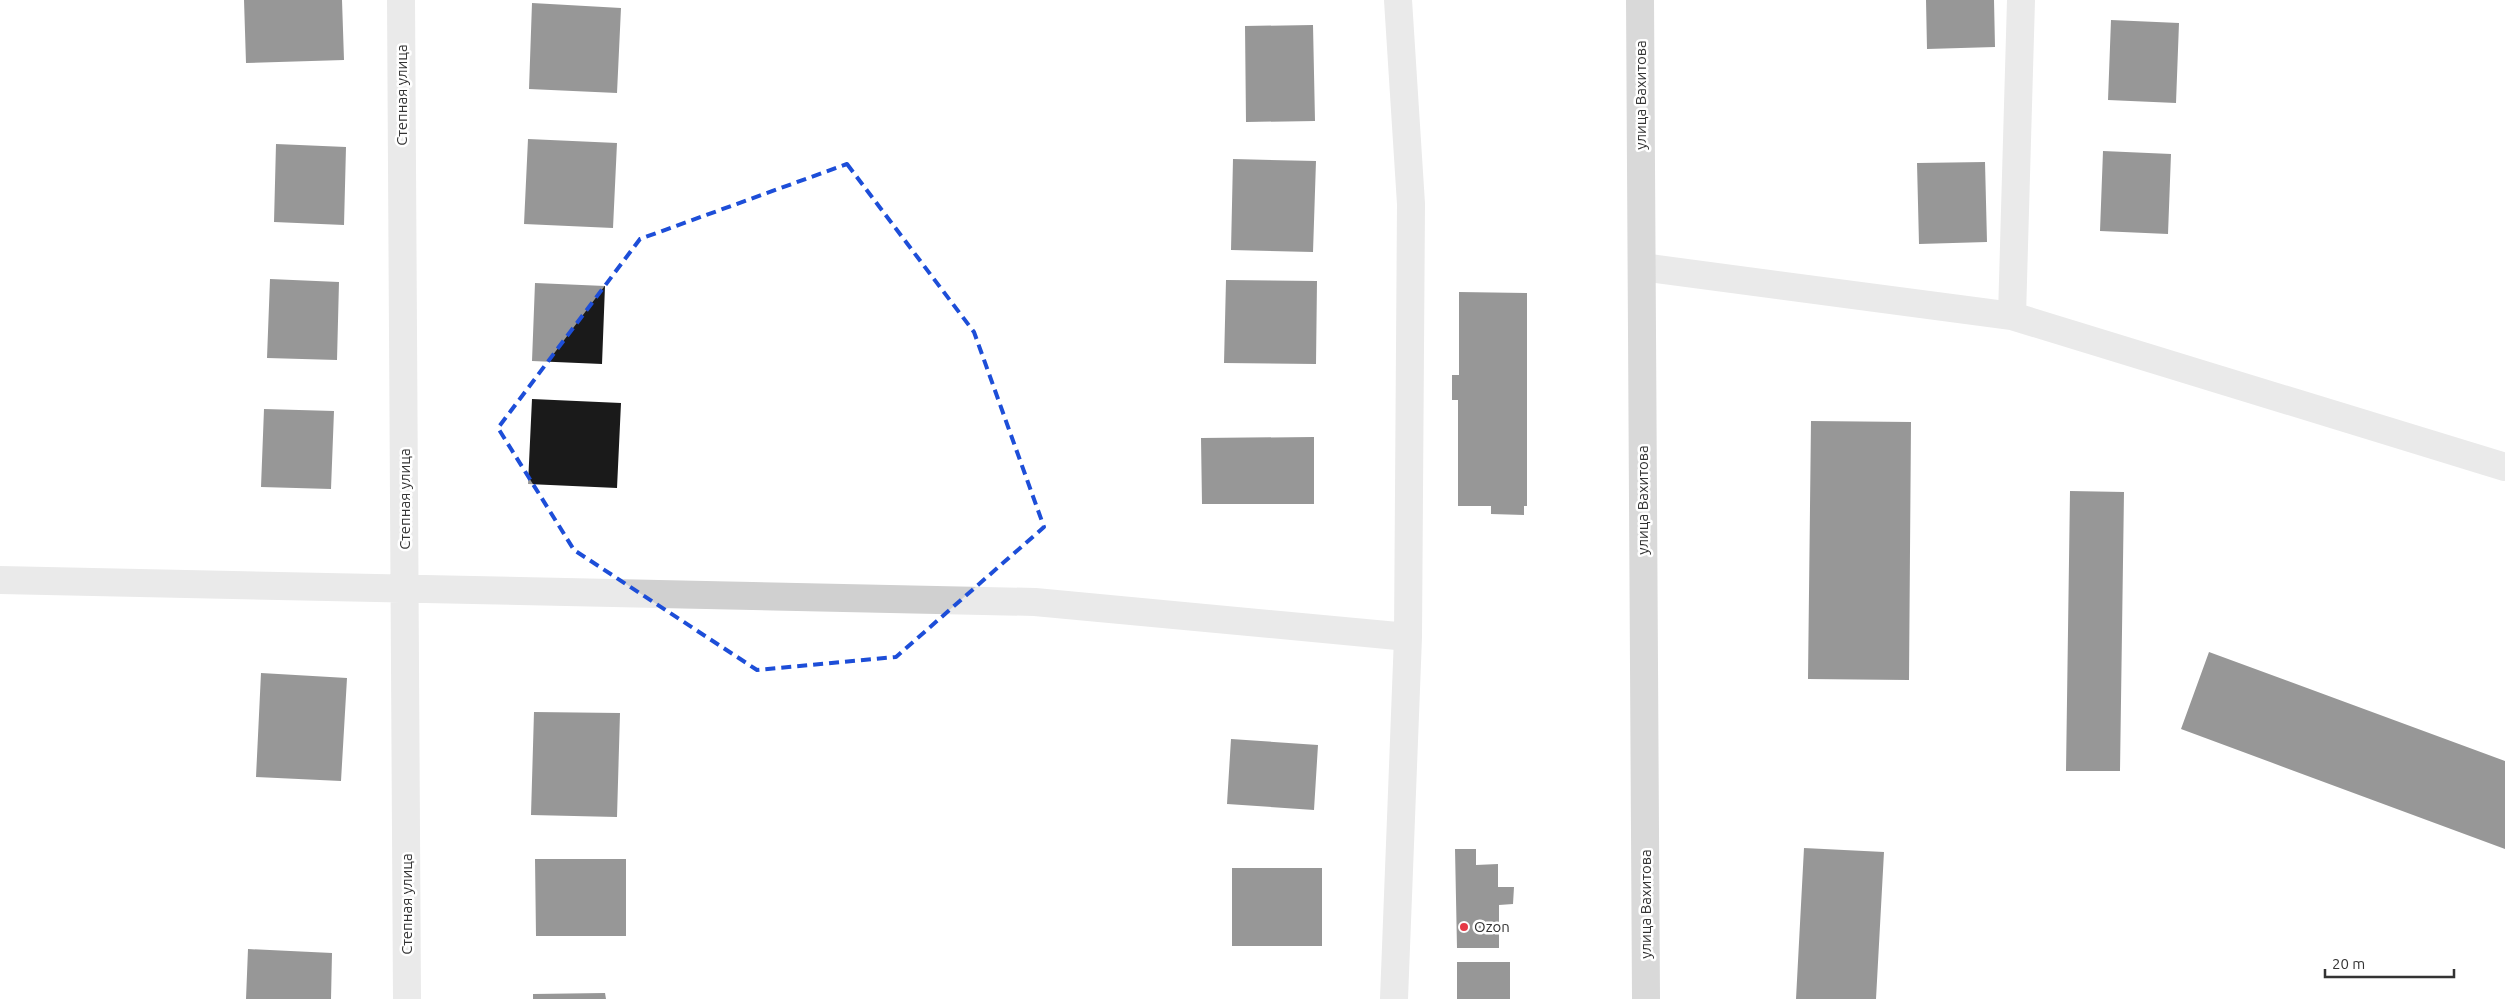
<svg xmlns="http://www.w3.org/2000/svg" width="2505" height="999" viewBox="0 0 2505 999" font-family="Ubuntu,sans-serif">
<rect width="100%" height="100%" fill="#fff"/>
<path fill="#1a1a1a" d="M244,0h98l2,60 -98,3z
M1926,0h68l1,47 -68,2z
M532,3l89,5 -4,85 -88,-4z
M2111,20l68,3 -3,80 -68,-3z
M1313,25l2,96 -69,1 -1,-96z
M528,139l89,4 -4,85 -89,-4z
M276,144l70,3 -2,78 -70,-3z
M2103,151l68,3 -3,80 -68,-3z
M1233,159l83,2 -3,91 -82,-2z
M1985,162l2,80 -68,2 -2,-81z
M270,279l69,3 -2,78 -70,-2z
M1226,280l91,1 -1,83 -92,-1z
M535,283l70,3 -3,78 -70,-3z
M1459,292l68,1v213h-3v9l-33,-1v-8h-33v-106h-6v-25h7z
M532,399l89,4 -4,85 -89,-4z
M264,409l70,2 -3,78 -70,-2z
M1811,421l100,1 -2,258 -101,-1z
M1314,437v67h-112l-1,-66z
M2070,491l54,1 -4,279h-54z
M2209,652l296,109v88l-324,-120z
M261,673l86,5 -6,103 -85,-4z
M534,712l86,1 -3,104 -86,-2z
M1231,739l87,6 -4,65 -87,-6z
M1804,848l80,4 -8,147h-80z
M1455,849h21v16l22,-1v23h16l-1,17 -14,1v43h-42z
M535,859h91v77h-90z
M1232,868h90v78h-90z
M248,949l84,4 -1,46h-85z
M1457,962h53v37h-53z
M605,993l1,6h-73v-5z"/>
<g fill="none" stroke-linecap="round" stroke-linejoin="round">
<path stroke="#d0d0d0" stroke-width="28" d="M401,0l6,999
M1642,267l370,49 493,151
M2012,316l9,-316
M0,580l1035,22 373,35
M1394,999l14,-362 3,-433 -13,-204"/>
<path stroke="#ababab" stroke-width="28" d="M1640,0l6,999"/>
</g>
<path d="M0 0H2505V999H0ZM847,164l127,168 70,195 -148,130 -139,13 -183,-120 -76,-122 142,-189z" fill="#fff" fill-opacity=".55" fill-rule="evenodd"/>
<path fill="none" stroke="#1d4ed8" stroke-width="4" stroke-dasharray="10 6" stroke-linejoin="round" d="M847,164l127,168 70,195 -148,130 -139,13 -183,-120 -76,-122 142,-189z"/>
<circle fill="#e63946" stroke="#fff" stroke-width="2" cx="1464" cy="927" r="5"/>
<g text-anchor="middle" stroke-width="5" stroke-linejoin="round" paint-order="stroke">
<g font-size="15" fill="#333" stroke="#fff">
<text transform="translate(402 95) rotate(-90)" y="5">Степная улица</text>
<text transform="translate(1641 95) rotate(-90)" y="5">улица Вахитова</text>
<text transform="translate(405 499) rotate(-90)" y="5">Степная улица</text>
<text transform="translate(1643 500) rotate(-90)" y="5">улица Вахитова</text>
<text transform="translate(407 904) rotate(-90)" y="5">Степная улица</text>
<text transform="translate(1646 904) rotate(-90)" y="5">улица Вахитова</text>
</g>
<g font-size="15" fill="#333" stroke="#fff" text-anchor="start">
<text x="1474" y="932">Ozon</text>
</g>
</g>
<path d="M2325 969v8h129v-8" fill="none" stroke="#333333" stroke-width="2.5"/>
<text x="2332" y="969" font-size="15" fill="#333333" stroke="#ffffff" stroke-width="4" paint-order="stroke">20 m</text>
</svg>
